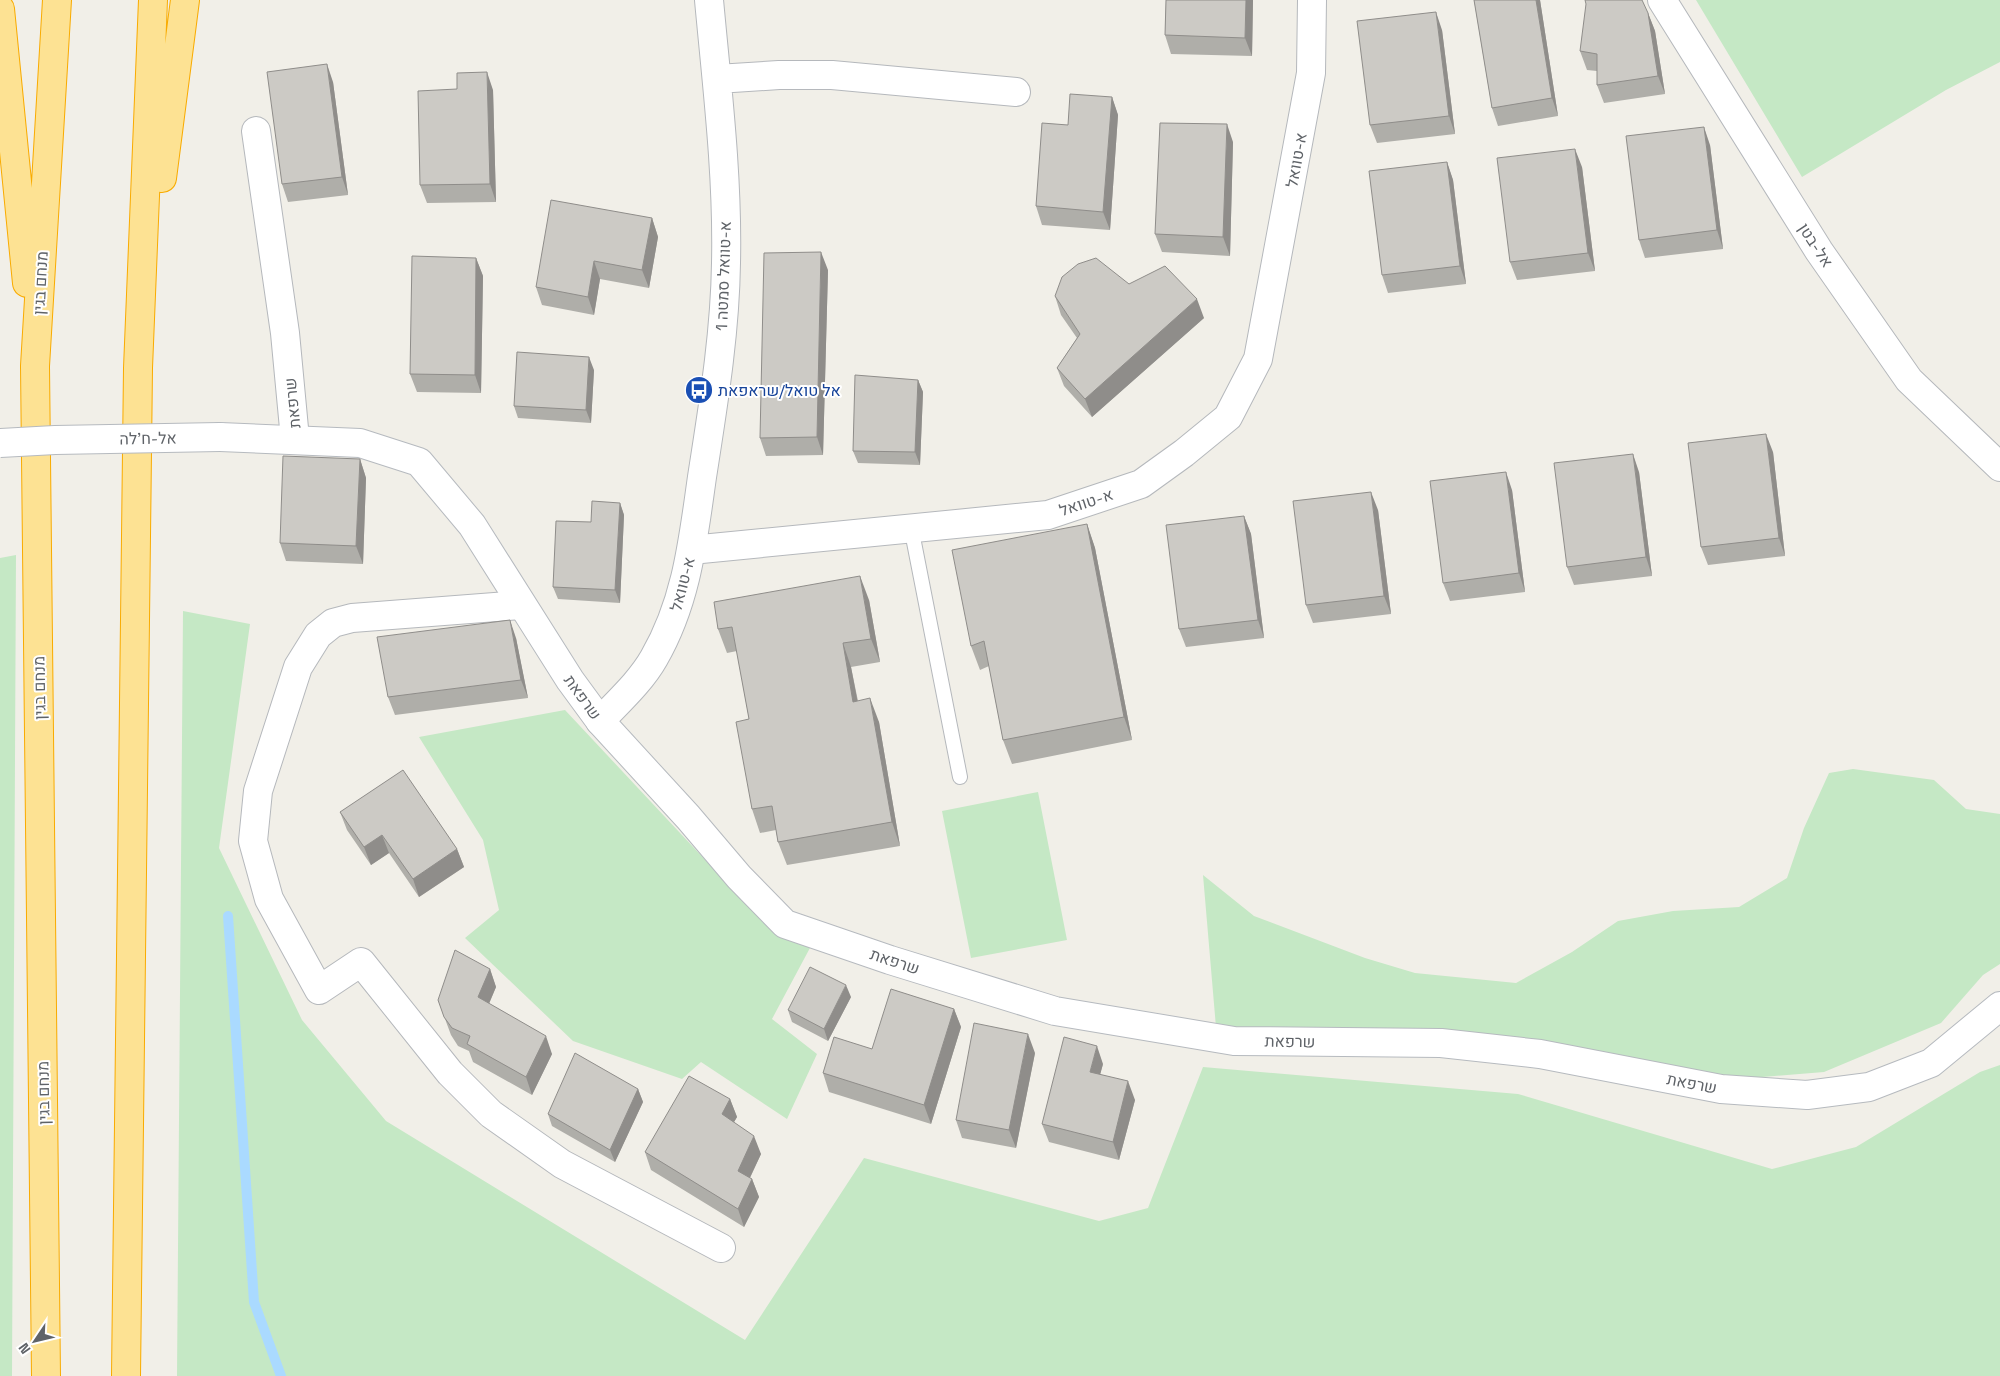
<svg xmlns="http://www.w3.org/2000/svg" width="2000" height="1376" viewBox="0 0 2000 1376" font-family="'Space Grotesk',Heebo,sans-serif">
<rect width="100%" height="100%" fill="#f1efe8"/>
<path fill="#c5e8c5" d="M1696,0h304v62l-54,28 -144,87z
M16,555l-4,821h-12v-818z
M183,611l67,13 -31,224 83,172 84,101 359,219 119,-182 235,63 49,-13 55,-141 315,27 254,75 84,-22 124,-75 20,-7v311h-1823z
M565,710l188,201 58,35 -39,73 45,35 -30,65 -86,-57 -19,17 -109,-38 -108,-103 34,-28 -16,-70 -64,-103z
M1853,769l81,11 32,29 34,5v150l-17,11 -42,48 -117,49 -85,7 -522,-40 -14,-164 51,41 111,42 50,15 101,10 56,-31 46,-31 55,-10 66,-4 48,-29 17,-50 25,-55z
M1038,792l29,148 -96,18 -29,-147z"/>
<g fill="none" stroke-linecap="round" stroke-linejoin="round">
<path stroke="#aadaff" stroke-width="10" d="M228,916l26,386 27,74"/>
<defs>
<path id="lane" d="M911,527l49,250"/>
<path id="street" d="M1662,0l157,251 90,129 91,87
M717,79l62,-4h53l184,17
M256,131l29,202 10,106
M691,550l357,-35 93,-31 43,-31 44,-36 30,-58 53,-286 1,-73
M521,605l-169,13 -19,5 -15,12 -20,32 -40,124 -5,50 16,58 50,91 42,-28 89,111 41,41 71,50 159,84
M600,721c19,-20 41,-40 54,-63 33,-57 39,-118 48,-181 11,-71 23,-142 24,-214 2,-87 -9,-176 -17,-263"/>
<path id="secondary" d="M220,437l140,6 59,19 53,63 98,155 30,41 88,96 51,60 46,47 105,36 165,51 179,30 207,2 99,11 181,35 86,6 62,-8 62,-24 69,-57"/>
<path id="highway" d="M0,9l27,274
M162,178l23,-178
M46,1376l-11,-1010 22,-366
M126,1376l12,-1008 15,-368"/>
</defs>
<use href="#lane" stroke="#b5b8bc" stroke-width="16"/>
<use href="#street" stroke="#b5b8bc" stroke-width="30"/>
<use href="#secondary" stroke="#b6babf" stroke-width="30"/>
<use href="#highway" stroke="#f9ab00" stroke-width="30"/>
<use href="#lane" stroke="#fff" stroke-width="14"/>
<use href="#street" stroke="#fff" stroke-width="28"/>
<use href="#secondary" stroke="#fff" stroke-width="28"/>
<use href="#highway" stroke="#fde293" stroke-width="28"/>
<defs>
<path id="secondary-bridge" d="M0,443l55,-3 165,-3"/>
</defs>
<use href="#secondary-bridge" stroke="#b6babf" stroke-width="30" stroke-linecap="butt"/>
<use href="#secondary-bridge" stroke="#fff" stroke-width="28"/>
</g>
<path fill="#afaea9" d="M1166,0h87l-1,56 -81,-2 -6,-19z
M1474,0h66l18,116 -60,10 -6,-18z
M1648,13l7,18 10,63 -61,9 -7,-18v-14l-10,-1 -7,-19z
M1442,30l13,104 -78,9 -7,-18z
M333,82l15,113 -60,7 -6,-18z
M493,90l3,112 -69,1 -7,-18z
M1112,97l6,18 -8,115 -68,-5 -6,-19 32,-81z
M1233,142l-3,114 -68,-4 -7,-18z
M1710,145l13,104 -78,9 -6,-18z
M1447,162l6,18 13,104 -78,9 -6,-18z
M1582,167l13,104 -78,9 -7,-18z
M652,218l6,19 -9,51 -49,-9 -6,36 -52,-10 -6,-18z
M476,258l7,18 -2,117 -64,-1 -7,-18z
M828,270l-5,185 -57,1 -6,-18z
M1129,284l75,34 -112,99 -28,-31 -7,-18 20,-30 -16,-23 -6,-19z
M594,370l-3,53 -73,-5 -4,-12z
M918,380l5,12 -3,73 -62,-2 -5,-12z
M1773,452l12,104 -77,9 -7,-18z
M360,459l6,19 -3,86 -77,-3 -6,-18z
M1639,472l13,104 -78,9 -7,-18z
M1512,490l13,102 -75,9 -7,-18z
M620,503l4,12 -4,88 -62,-4 -5,-12 38,-65z
M1378,510l13,104 -78,9 -7,-18z
M1244,516l7,18 13,104 -78,9 -7,-18z
M1087,524l8,24 37,192 -120,24 -9,-24 -14,-74 -9,4 -9,-24z
M869,600l11,62 -29,5 7,34 21,21 21,124 -113,19 -9,-23 -2,-12 -16,3 -8,-24 -3,-90 -12,-68 -10,2 -9,-24z
M516,638l12,60 -133,17 -7,-18z
M340,812l117,37 7,18 -45,30 -30,-44 -18,12 -24,-35z
M490,969l6,18 -7,17 63,50 -20,41 -59,-33 -4,-11 -11,-5 -7,-11 -13,-35z
M851,997l-23,44 -36,-19 -4,-12z
M954,1009l7,18 -30,97 -102,-32 -6,-19z
M1035,1053l-19,95 -54,-10 -6,-18z
M1103,1064l-3,10 35,26 -16,60 -70,-18 -7,-18z
M638,1089l5,13 -28,60 -63,-36 -4,-12z
M730,1099l7,18 -3,5 27,32 -11,24 2,1 7,18 -15,30 -93,-57 -6,-18z"/>
<path fill="#8f8d8a" d="M1246,0h7l-1,56 -7,-18z
M1536,0h4l18,116 -6,-18z
M1436,12l6,18 13,104 -6,-18z
M1648,13l7,18 10,63 -7,-18z
M327,64l6,18 15,113 -6,-18z
M487,72l6,18 3,112 -6,-18z
M1112,97l6,18 -8,115 -7,-18z
M1227,124l6,18 -3,114 -7,-19z
M1704,127l6,18 13,104 -6,-19z
M1575,149l7,18 13,104 -7,-18z
M1447,162l6,18 13,104 -6,-18z
M652,218l6,19 -9,51 -7,-18z
M821,252l7,18 -5,185 -6,-18z
M476,258l7,18 -2,117 -6,-18z
M594,261l6,18 -6,36 -6,-18z
M1197,299l7,19 -112,99 -7,-18z
M589,357l5,13 -3,53 -5,-13z
M918,380l5,12 -3,73 -5,-13z
M1766,434l7,18 12,104 -6,-18z
M1633,454l6,18 13,104 -6,-19z
M360,459l6,19 -3,86 -7,-18z
M1506,472l6,18 13,102 -6,-19z
M1371,492l7,18 13,104 -7,-18z
M620,503l4,12 -4,88 -5,-13z
M1244,516l7,18 13,104 -6,-18z
M1087,524l8,24 37,192 -8,-23z
M860,576l9,24 11,62 -9,-23z
M510,620l6,18 12,60 -7,-18z
M843,643l8,24 11,58 -9,-23z
M870,698l9,24 21,124 -8,-24z
M382,835l7,18 -18,12 -7,-18z
M457,849l7,18 -45,30 -6,-18z
M490,969l6,18 -12,28 -6,-18z
M846,985l5,12 -23,44 -4,-12z
M954,1009l7,18 -30,97 -7,-19z
M1028,1034l7,19 -19,95 -7,-18z
M546,1036l6,18 -20,41 -6,-18z
M1097,1046l6,18 -7,26 -6,-18z
M1128,1081l7,19 -16,60 -6,-18z
M638,1089l5,13 -28,60 -5,-12z
M730,1099l7,18 -9,15 -6,-18z
M754,1136l7,18 -17,36 -6,-19z
M752,1179l7,18 -15,30 -6,-18z"/>
<path fill="#cccac5" stroke="#8f8d8a" d="M1166,0h80l-1,38 -80,-3z
M1474,0h62l16,98 -60,10z
M1585,0h57l6,13 10,63 -61,9v-31l-17,-3 6,-47z
M1436,12l13,104 -79,9 -13,-104z
M327,64l15,113 -60,7 -15,-112z
M487,72l3,112 -70,1 -2,-94 39,-2v-16z
M1070,94l42,3 -9,115 -67,-6 6,-83 26,2z
M1160,123l67,1 -4,113 -68,-3z
M1704,127l13,103 -78,10 -13,-104z
M1575,149l13,104 -78,9 -13,-104z
M1447,162l13,104 -78,9 -13,-104z
M551,200l101,18 -10,52 -48,-9 -6,36 -52,-10z
M821,252l-4,185 -57,1 4,-185z
M412,256l64,2 -1,117 -65,-1z
M1096,258l33,26 36,-18 32,33 -112,100 -28,-31 23,-34 -25,-38 7,-19 16,-13z
M517,352l72,5 -3,53 -72,-4z
M855,375l63,5 -3,72 -62,-1z
M1766,434l13,104 -78,9 -13,-104z
M1633,454l13,103 -79,10 -13,-104z
M283,456l77,3 -4,87 -76,-3z
M1506,472l13,101 -76,10 -13,-102z
M1371,492l13,104 -78,9 -13,-104z
M592,501l28,2 -5,87 -62,-3 3,-66 35,1z
M1244,516l14,104 -79,9 -13,-104z
M1087,524l37,193 -121,23 -19,-99 -13,5 -19,-96z
M860,576l11,63 -28,4 10,59 17,-4 22,124 -114,20 -6,-36 -20,3 -16,-87 13,-3 -17,-92 -14,2 -4,-27z
M510,620l11,60 -133,17 -11,-60z
M403,770l54,79 -44,30 -31,-44 -18,12 -24,-35z
M455,950l35,19 -12,28 68,39 -20,41 -59,-33 3,-8 -18,-8 -8,-11 -6,-17z
M810,967l36,18 -22,44 -36,-19z
M891,989l63,20 -30,96 -101,-32 11,-36 38,12z
M974,1023l54,11 -19,96 -53,-10z
M1064,1037l33,9 -7,26 38,9 -15,61 -71,-18z
M575,1053l63,36 -28,61 -62,-36z
M689,1076l41,23 -8,15 32,22 -16,35 14,8 -14,30 -93,-57z"/>
<defs>
<symbol id="bus-disc" viewBox="-11 -11 22 22"><circle r="9.5" fill="#1a4fb4" stroke="#fff"/><path d="M-5-6H5V4H4V6H2V4H-2V6H-4V4H-5ZM-3.5-4V0h7V-4ZM-3.5 1.2v1.5H-2V1.2ZM2 1.2v1.5H3.5V1.2Z" fill="#fff"/></symbol>
</defs>
<g fill-rule="evenodd">
<use href="#bus-disc" x="683" y="374" width="32" height="32"/>
</g>
<g text-anchor="middle" stroke-width="4" stroke-linejoin="round" paint-order="stroke">
<g font-size="16" fill="#5f6368" stroke="#fff">
<text transform="translate(1296 160) rotate(-80)" y="6">א-טוואל</text>
<text transform="translate(1816 245) rotate(57)" y="6">אל-בטן</text>
<text transform="translate(723 276) rotate(-88)" y="6">א-טוואל סמטה 1</text>
<text transform="translate(40 283) rotate(-87)" y="6">מנחם בגין</text>
<text transform="translate(292 403) rotate(-96)" y="6">שרפאת</text>
<text transform="translate(148 438) rotate(-1)" y="6">אל-ח'לה</text>
<text transform="translate(1086 502) rotate(-18)" y="6">א-טוואל</text>
<text transform="translate(682 584) rotate(-75)" y="6">א-טוואל</text>
<text transform="translate(39 688) rotate(-91)" y="6">מנחם בגין</text>
<text transform="translate(583 697) rotate(54)" y="6">שרפאת</text>
<text transform="translate(895 961) rotate(18)" y="6">שרפאת</text>
<text transform="translate(1290 1041) rotate(1)" y="6">שרפאת</text>
<text transform="translate(1692 1083) rotate(11)" y="6">שרפאת</text>
<text transform="translate(43 1093) rotate(-91)" y="6">מנחם בגין</text>
</g>
<g font-size="16" fill="#164399" stroke="#fff" text-anchor="start">
<text x="718" y="396">אל טואל/שראפאת</text>
</g>
</g>
<g transform="translate(35 1341) rotate(235)" stroke="#ffffff" stroke-width="4" paint-order="stroke">
<path d="M0-4L9 19L0 12L-9 19Z" fill="#5f6368"/>
<text y="-8" font-size="14" font-weight="bold" text-anchor="middle" fill="#5f6368">N</text>
</g>
</svg>
